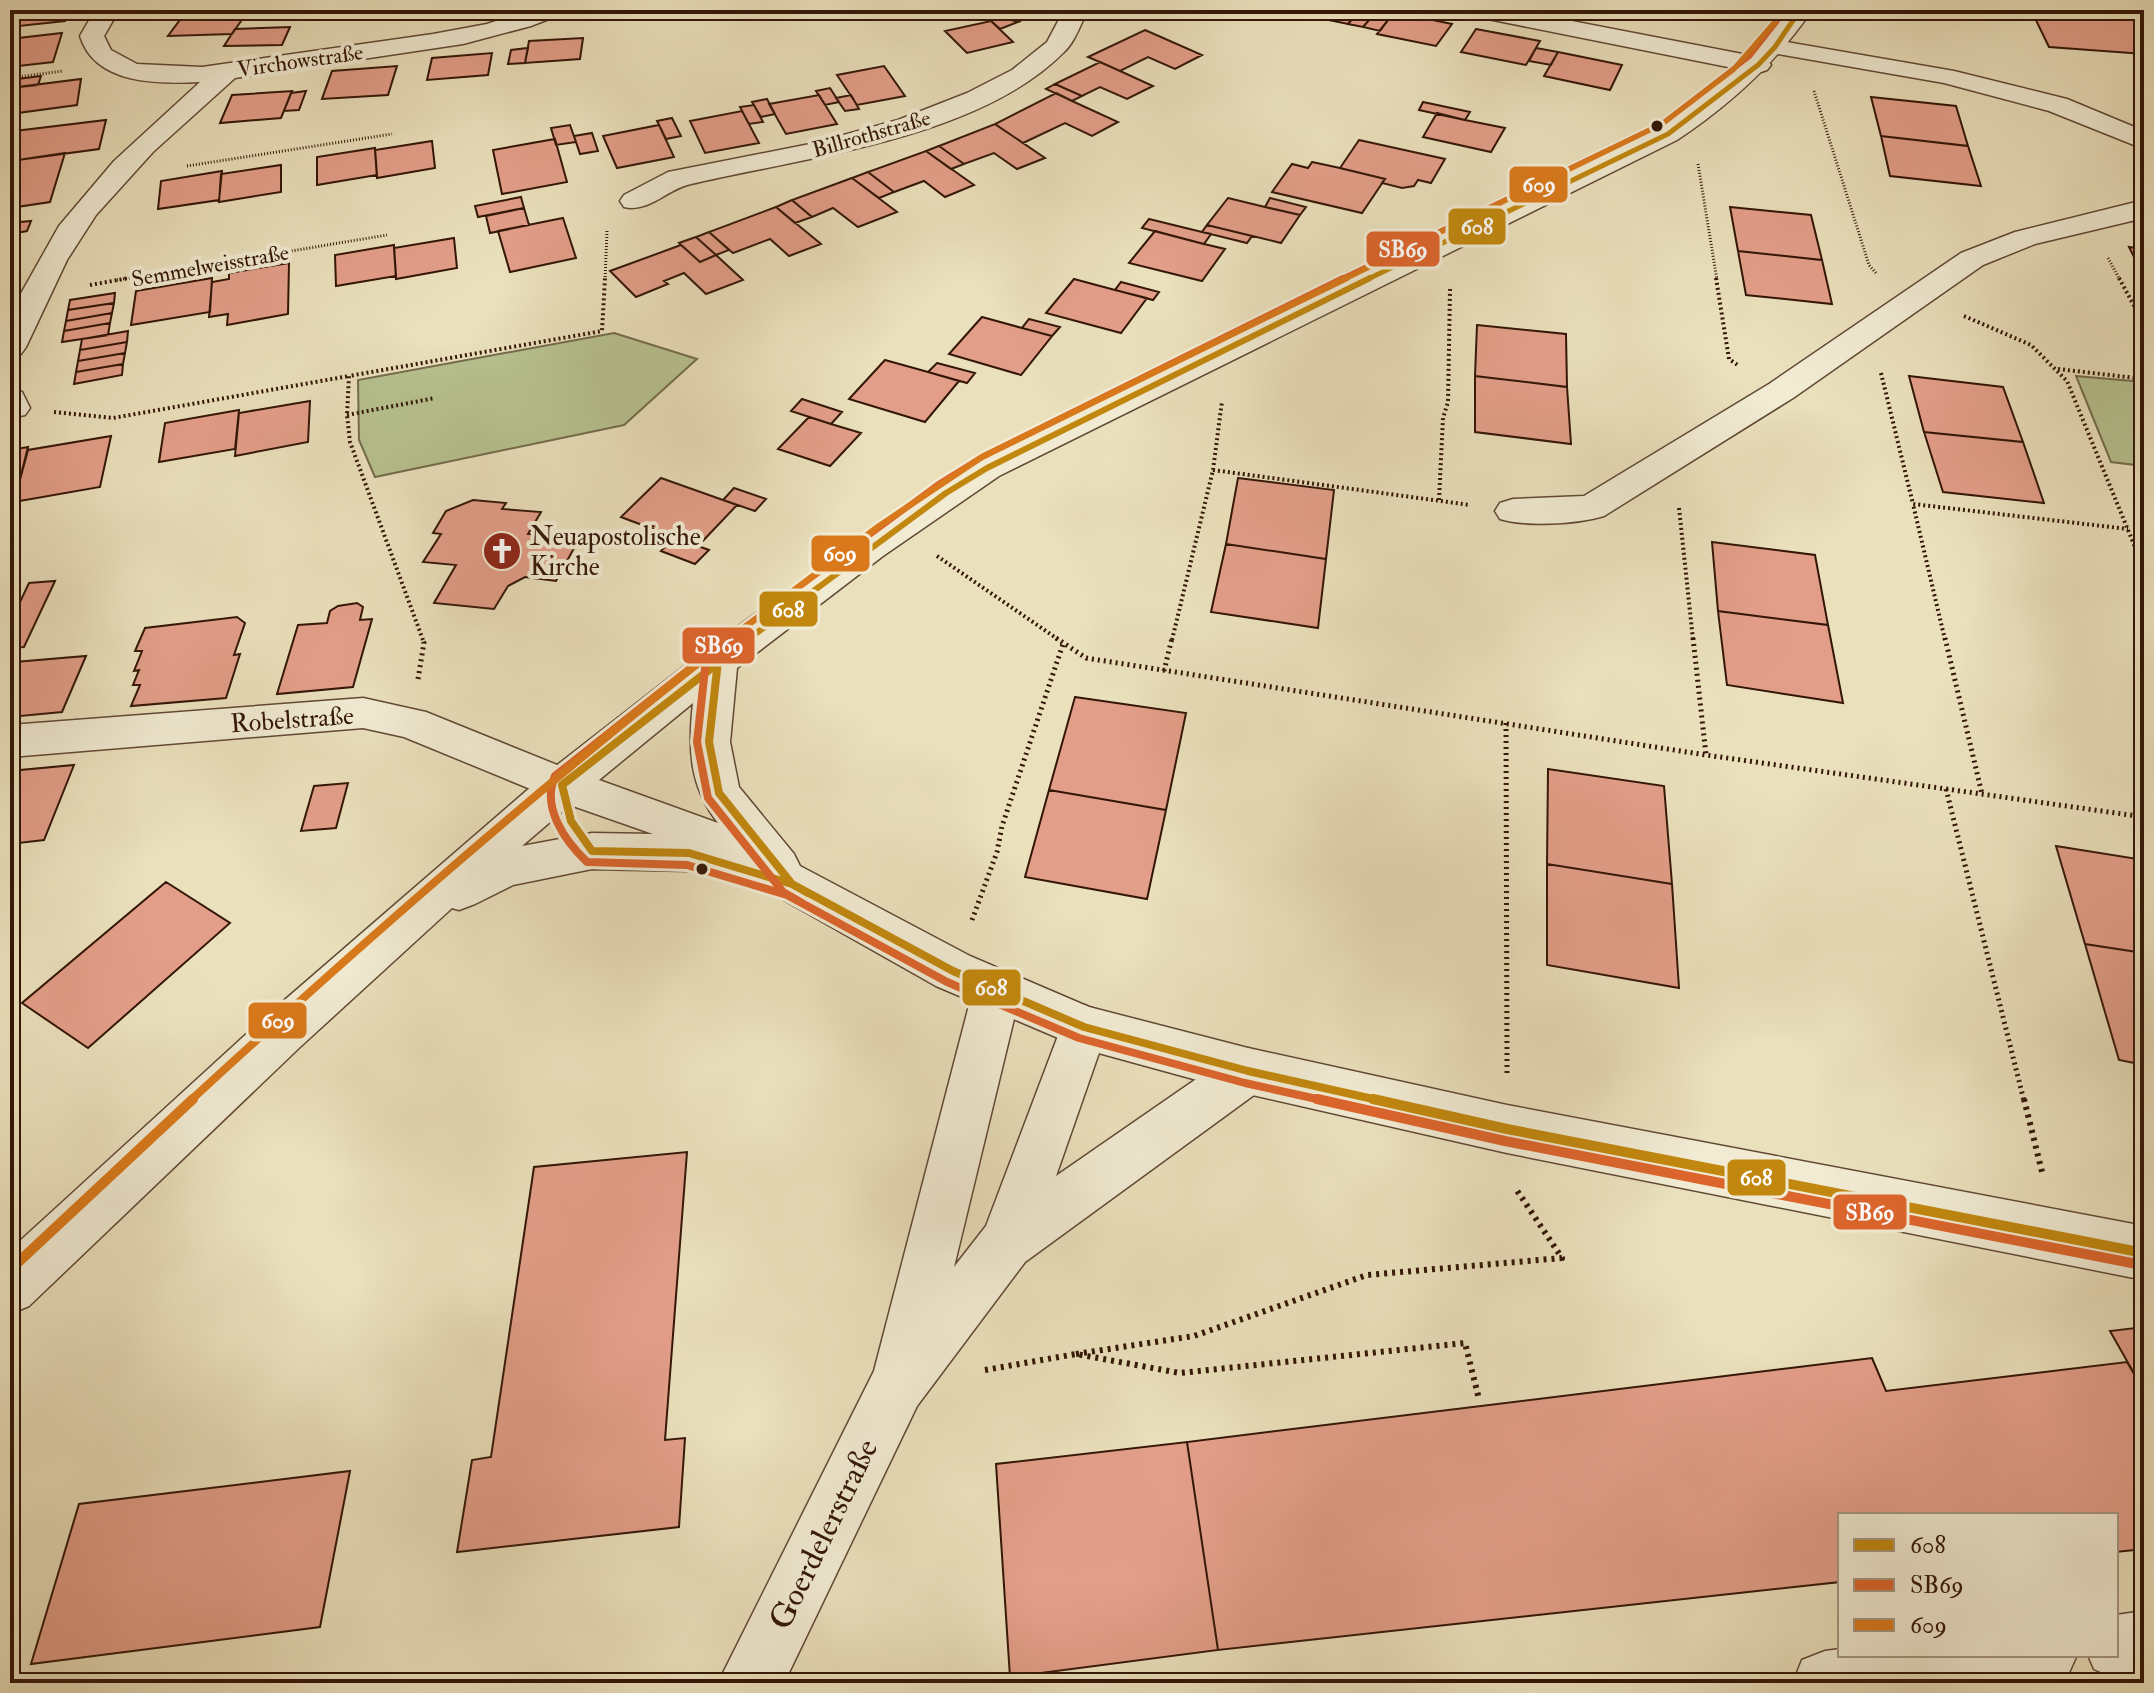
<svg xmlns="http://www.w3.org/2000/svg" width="2154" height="1693" viewBox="0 0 2154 1693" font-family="'IM FELL Double Pica',serif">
<rect width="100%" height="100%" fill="#eae0bc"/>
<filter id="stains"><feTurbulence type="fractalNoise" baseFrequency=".0025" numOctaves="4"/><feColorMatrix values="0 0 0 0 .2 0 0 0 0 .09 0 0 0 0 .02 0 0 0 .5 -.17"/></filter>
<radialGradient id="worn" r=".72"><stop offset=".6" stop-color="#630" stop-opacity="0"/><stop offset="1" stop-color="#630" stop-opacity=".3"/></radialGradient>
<path fill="#b7c290" stroke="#756c4b" stroke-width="2" d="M614,333l83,26 -73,66 -249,52 -16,-37 -1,-60z
M2076,376l68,6v84l-33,-4z"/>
<path fill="#e39e89" stroke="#331606" stroke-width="2" d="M10,10h59l-4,11 -55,6z
M626,10h71l-72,5z
M1002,10h6l27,4 -17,8 -23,-8z
M1296,10h64l-12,14 -54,-11z
M1360,10l16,2 -13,15 -15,-3z
M2031,10h113v44l-95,-7z
M248,11l-16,23 -64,2 17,-23z
M1376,12l16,3 -12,16 -17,-4z
M1394,12l58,12 -16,22 -59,-12z
M999,16l19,6 -18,7 -12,-11z
M991,21l22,21 -46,11 -22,-22z
M290,27l-8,18 -58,1 11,-17z
M1476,29l64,12 -14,24 -65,-13z
M1145,30l57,25 -27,14 -27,-12 -28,14 -32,-14z
M62,33l-9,29 -43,5v-28z
M583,38l-3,21 -55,4 4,-22z
M528,48l-3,15 -17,1 3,-14z
M1536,48l22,4 -7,13 -22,-4z
M1558,52l64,13 -12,25 -66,-14z
M492,53l-4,22 -61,5 5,-22z
M1100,62l20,9 33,15 -26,13 -27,-12 -18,9 -27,-12z
M397,66l-9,29 -66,4 10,-28z
M884,66l21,30 -48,9 -20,-30z
M41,76l-3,9 -28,3v-8z
M81,79l-4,26 -67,9v-26z
M1055,84l27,12 -10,5 -26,-12z
M830,88l9,14 -14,3 -9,-14z
M292,91l-11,27 -61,5 12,-28z
M306,91l-7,19 -15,1 7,-18z
M1056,93l16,8 46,21 -26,14 -27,-13 -42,20 -28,-19z
M819,95l18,29 -51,10 -17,-30z
M851,95l8,14 -14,2 -9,-13z
M1871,97l85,9 12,40 -87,-10z
M767,99l8,15 -14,3 -9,-15z
M1423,102l47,10 -5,8 -46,-10z
M754,105l9,17 -14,2 -9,-17z
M742,111l17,32 -54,10 -15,-32z
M1437,113l28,7 40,8 -14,24 -68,-15z
M672,118l9,18 -15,3 -9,-18z
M106,120l-7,29 -89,12 5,-30z
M995,124l50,34 -28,11 -23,-16 -30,11 -25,-18z
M570,125l6,17 -20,3 -5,-17z
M659,125l15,32 -57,11 -14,-32z
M592,133l6,18 -18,3 -6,-18z
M1881,136l87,10 13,40 -91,-10z
M555,139l12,43 -65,12 -9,-44z
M1359,140l86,19 -14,24 -13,-3 -4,6 -12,2 -20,-5 3,-4 -45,-11z
M432,141l3,27 -58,10 -2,-28z
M939,146l25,18 -13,5 -25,-18z
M375,148l2,27 -60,10v-28z
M926,151l48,34 -29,12 -21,-16 -30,11 -26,-20z
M65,153l-15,49 -40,6v-14l6,-15 -6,1v-19z
M1312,162l28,6 45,11 -23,34 -90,-21 20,-28 16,4z
M281,165v27l-62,10 2,-28z
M222,171l-3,29 -61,9 3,-28z
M868,172l26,20 -15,6 -27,-20z
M852,178l45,34 -39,15 -25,-19 -21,9 -20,-17z
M521,197l3,11 -46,9 -3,-11z
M1228,198l37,9 35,8 -19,28 -74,-18z
M1270,198l36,9 -6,8 -35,-8z
M792,200l20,17 -17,6 -19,-16z
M776,207l45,37 -32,12 -19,-17 -37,14 -24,-21z
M1730,207l81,8 11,45 -84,-9z
M10,208h6l-6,15 21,-2 -4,10 -17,3z
M524,208l5,17 -39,8 -4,-17z
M563,218l13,40 -66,14 -12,-41z
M1149,219l53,13 9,2 -7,10 -62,-16z
M1207,225l45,11 -5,7 -45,-11z
M1155,231l49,13 21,5 -23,32 -73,-18z
M709,232l20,18 -13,5 -20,-18z
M696,237l20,18 -16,7 -21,-19z
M454,238l3,30 -61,11 -2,-31z
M394,245l2,31 -60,10 -1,-31z
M681,245l19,17 16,-7 27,25 -37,14 -22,-21 -20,8 4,3 -32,13 -26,-26z
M2129,247l15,2v28z
M1738,251l84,9 10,44 -86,-9z
M289,263l-1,51 -61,11 1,-11 -19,3 3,-35 17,-3v-6z
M212,278l-2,34 -79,13 5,-34z
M1074,279l41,11 32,8 -26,35 -75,-20z
M1121,282l38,10 -6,8 -38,-10z
M115,293l-1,10 -46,7 2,-10z
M114,303l-2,10 -46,8 2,-11z
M112,313l-2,10 -46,8 2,-10z
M982,317l40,11 30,8 -31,39 -72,-21z
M1029,319l31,8 -8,9 -30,-8z
M110,323l-2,12 -46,7 2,-11z
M1477,325l89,9 1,53 -92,-11z
M128,331l-1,11 -47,8 2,-11z
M127,342l-2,11 -47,8 2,-11z
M125,353l-2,11 -47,8 2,-11z
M885,360l43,12 31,9 -34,41 -76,-23z
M937,363l38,10 -8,10 -39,-11z
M123,364l-1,11 -48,9 2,-12z
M1475,376l92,11 4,57 -96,-12z
M1909,376l94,11 20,55 -99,-10z
M802,399l40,13 -11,12 -40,-13z
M310,401l-2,41 -73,14 4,-43z
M239,410l-4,39 -76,13 6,-39z
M809,417l22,7 30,9 -31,33 -52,-17z
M1924,432l99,10 21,61 -101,-11z
M111,436l-11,51 -86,15 14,-52z
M28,447l-13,52h-5v-49z
M661,478l62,22 14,5 -39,41 -77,-29z
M1238,478l96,12 -8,69 -100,-15z
M734,488l32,11 -11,12 -32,-11z
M473,500l33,3 -4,6 39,3 -13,22 51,5 -23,42 -31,-4 -17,9 -14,23 -60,-6 22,-38 -33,-3 18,-28 -8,-1 13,-22z
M675,537l23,9 11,4 -14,14 -34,-13z
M1712,542l103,13 13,70 -110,-14z
M1226,544l100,15 -8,69 -107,-16z
M55,581l-31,66 -14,1v-25l19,-40z
M357,603l6,4 -3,13 12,-1 -19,68 -76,7 21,-69 29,-2 3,-12 8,-5z
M1718,611l110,14 15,78 -116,-18z
M237,617l8,6 -11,32 6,-1 -14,44 -95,8 9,-21h-7l6,-15 -5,1 8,-20h-7l10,-23z
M86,656l-24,56 -52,5v-45l5,-10z
M1075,697l111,16 -20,97 -117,-20z
M74,765l-30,75 -34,4v-73z
M1548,769l116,17 8,98 -125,-20z
M348,783l-12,45 -35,3 13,-45z
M1049,790l117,20 -19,89 -122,-22z
M2056,846l88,14v93l-59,-9z
M1547,864l125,20 7,104 -132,-23z
M166,882l64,41 -142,125 -66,-45z
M2085,944l59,9v112l-25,-5z
M687,1152l-22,288 20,-2 -6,89 -222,25 15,-92 19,-3 43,-290z
M2144,1327v64l-34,-60z
M1872,1358l14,33 241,-29 17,29v158l-28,3v-37h-276v67l-622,68 -31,-208z
M1187,1442l31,208 -208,27 -14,-213z
M350,1471l-30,156 -289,37 48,-160z"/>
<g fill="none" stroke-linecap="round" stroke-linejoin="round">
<defs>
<path id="minor" d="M95,10h24l-15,26 7,14 26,14 65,3 231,-33 54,-10 42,-14h34l-4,5 -28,11 -68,18 -228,34 -82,74 -57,63 -29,45 -41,87 -5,7 -11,3v-44l49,-87 55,-65 86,-79c-42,2 -105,3 -120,-46z
M1064,10h24c-7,13 -13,32 -24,42 -86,87 -259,105 -373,132 -24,5 -42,29 -67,23l-4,-6 4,-6 44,-23 147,-29 83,-23 69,-27 45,-23 35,-28z
M1466,10h49l243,47 9,3 4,5 -4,5 -9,3 -280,-56 -8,-2z
M1775,40l179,31 113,28 77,32v18l-95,-38 -105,-28 -178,-31 -3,-5 3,-5z
M2144,200v18l-109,26 -52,21 -190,133 -189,118c-26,8 -78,11 -104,3l-5,-8 5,-8 13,-4 71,-3 185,-112 192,-131 54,-21z
M10,389l12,3 8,16 -5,7 -15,3z
M363,698l63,14 151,61 6,12 -6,12 -15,5 -158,-65 -41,-9 -353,29v-32z
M997,969l17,6 7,15 -67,277 32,-41 81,-214 17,-7 17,7 7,15 -52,149 175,-121 17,-7 17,7 8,16 -8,16 -240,175 -108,144 -133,277h-66l156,-312 99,-381 7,-15z
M2144,1611v64l-28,4 -22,-10 -6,-14h28v-40z
M1840,1649v6h237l-10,22 -13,6h-261l9,-23 23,-9z"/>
<path id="tertiary" d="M1788,10h24c-36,53 -81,94 -135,130l-678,336 -116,80 -146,112 -7,74 9,45 55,67 6,12 170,90 119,51 159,41 259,57 637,121v54l-637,-127 -259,-59 -164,-45 -148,-63 -198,-112 -16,6 -33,-9 -97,-2 -79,16 -38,19 -16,6 -7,-2 -152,139 -271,259 -19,8v-64l255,-233 282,-244 157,-122 211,-153 60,-38 684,-332c49,-32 94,-69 129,-118zM693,703c-5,45 -4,83 25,120l-119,-43zM570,805l83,29 -61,-1 -70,13z"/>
</defs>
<use href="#minor" stroke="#614834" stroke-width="3"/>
<use href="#tertiary" stroke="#614834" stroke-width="3"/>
<path stroke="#331606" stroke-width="3" stroke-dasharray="1 2" stroke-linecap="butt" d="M10,78l53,-7
M1814,91l55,174 7,8
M1698,164l19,116
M187,166l205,-32
M2108,258l12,22
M117,280l270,-45
M605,280l2,-49"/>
<path stroke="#331606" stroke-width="4" stroke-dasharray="2 3" stroke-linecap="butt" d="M1716,278l13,81 10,7
M2119,278l25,46
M90,285l39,-7
M1964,316l67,29 36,36 77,188
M2058,369l86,10
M1881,373l32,131
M54,412l59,6 236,-42
M347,415l88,-17
M1213,470l257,35
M1439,500l4,-82 5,-16 2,-113
M1679,508l14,132
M937,556l122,84
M423,640l-73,-198 -3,-27 2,-39 253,-45 3,-53
M1172,640l41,-170 9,-69
M1945,640l-32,-136 215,25"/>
<path stroke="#331606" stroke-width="5" stroke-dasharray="2 4" stroke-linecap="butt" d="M1056,638l30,20 620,97 438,62
M1693,638l13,117
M1945,638l37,156
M1164,671l8,-33
M418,679l6,-36 -2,-5
M1506,723l1,351
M1946,789l78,312
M972,920l25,-68 5,-26 61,-182"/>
<path stroke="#331606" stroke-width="6" stroke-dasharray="3 5" stroke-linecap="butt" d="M2024,1099l19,77
M1076,1354l118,-18 173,-61 195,-17 -46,-69
M985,1370l91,-16 104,19 285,-30 14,56"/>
<use href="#minor" fill="#f1ebd3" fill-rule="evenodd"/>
<use href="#tertiary" fill="#f1ebd3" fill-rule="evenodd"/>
<defs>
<path id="bus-1-far3" d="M1366,280l302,-146 90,-69 17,-18 25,-37"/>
<path id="bus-1-far2" d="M747,640l199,-147 41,-25 383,-190"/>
<path id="bus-1-far1" d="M750,638l-188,147 9,36 21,30 97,2 103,31 161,87 131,56 164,44 134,30
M718,661l-9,81 10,51 73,91 16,9"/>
<path id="bus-1" d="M1373,1099l134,30 637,124"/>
<path id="bus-2-far3" d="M1339,280l323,-156 88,-68 36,-46"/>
<path id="bus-2-far2" d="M727,640l213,-157 42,-26 361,-179"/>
<path id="bus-2-far1" d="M729,638l-174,138c-14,31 10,65 32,86l100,3 100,30 160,87 132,56 166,45 81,18
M706,660l-9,82 11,56 75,94 19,11"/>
<path id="bus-2" d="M1317,1099l188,42 637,124"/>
<path id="bus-3-far3" d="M1343,280l319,-156 71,-54 52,-60"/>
<path id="bus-3-far2" d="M728,640l151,-114 103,-69 365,-179"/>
<path id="bus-3-far1" d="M190,1101c175,-161 353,-317 540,-463"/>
<path id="bus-3" d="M10,1270l183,-171"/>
</defs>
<use href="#bus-1-far3" stroke="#f1ebd3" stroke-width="9"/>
<use href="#bus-1-far2" stroke="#f1ebd3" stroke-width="11"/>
<use href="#bus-1-far1" stroke="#f1ebd3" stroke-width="14"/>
<use href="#bus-1" stroke="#f1ebd3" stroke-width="16"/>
<use href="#bus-2-far3" stroke="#f1ebd3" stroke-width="9"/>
<use href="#bus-2-far2" stroke="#f1ebd3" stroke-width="11"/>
<use href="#bus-2-far1" stroke="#f1ebd3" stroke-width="14"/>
<use href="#bus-2" stroke="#f1ebd3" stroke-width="16"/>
<use href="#bus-3-far3" stroke="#f1ebd3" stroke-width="9"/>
<use href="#bus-3-far2" stroke="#f1ebd3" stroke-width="11"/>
<use href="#bus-3-far1" stroke="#f1ebd3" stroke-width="14"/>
<use href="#bus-3" stroke="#f1ebd3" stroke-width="16"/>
<use href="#bus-1-far3" stroke="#c1870e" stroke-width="5"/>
<use href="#bus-1-far2" stroke="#c1870e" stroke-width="6"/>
<use href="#bus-1-far1" stroke="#c1870e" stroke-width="8"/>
<use href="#bus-1" stroke="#c1870e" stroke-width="10"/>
<use href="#bus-2-far3" stroke="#dc652c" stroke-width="5"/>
<use href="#bus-2-far2" stroke="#dc652c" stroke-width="6"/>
<use href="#bus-2-far1" stroke="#dc652c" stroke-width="8"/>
<use href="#bus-2" stroke="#dc652c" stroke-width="10"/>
<use href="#bus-3-far3" stroke="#d9791b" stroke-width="5"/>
<use href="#bus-3-far2" stroke="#d9791b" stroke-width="6"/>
<use href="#bus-3-far1" stroke="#d9791b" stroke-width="8"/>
<use href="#bus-3" stroke="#d9791b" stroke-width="10"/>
</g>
<defs>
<symbol id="church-disc" viewBox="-11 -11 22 22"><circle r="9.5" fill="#8f2418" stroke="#f1ebd3"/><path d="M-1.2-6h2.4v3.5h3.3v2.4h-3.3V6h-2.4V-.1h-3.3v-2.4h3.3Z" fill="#fff"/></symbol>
</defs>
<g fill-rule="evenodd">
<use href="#church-disc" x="480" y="529" width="44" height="44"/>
</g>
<g fill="#331606" stroke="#f1ebd3" stroke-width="3">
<circle cx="1657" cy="126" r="7"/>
<circle cx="702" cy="869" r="7"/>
</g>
<g text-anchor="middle" stroke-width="8" stroke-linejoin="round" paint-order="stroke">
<g font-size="22" fill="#331606" stroke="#f1ebd3">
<text transform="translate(300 60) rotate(-8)" y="8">Virchowstraße</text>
<text transform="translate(871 133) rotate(-16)" y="8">Billrothstraße</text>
<text transform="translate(210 265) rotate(-10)" y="8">Semmelweisstraße</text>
</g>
<g font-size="26" fill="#331606" stroke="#f1ebd3" text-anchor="start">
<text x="530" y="545">Neuapostolische<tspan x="530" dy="30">Kirche</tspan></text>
</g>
<g font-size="26" fill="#331606" stroke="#f1ebd3">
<text transform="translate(292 719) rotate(-4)" y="9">Robelstraße</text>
</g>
<g font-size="32" fill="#331606" stroke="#f1ebd3">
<text transform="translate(823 1534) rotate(-64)" y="11">Goerdelerstraße</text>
</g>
</g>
<g stroke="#f1ebd3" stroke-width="3">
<rect x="1508" y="165" width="61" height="39" rx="8" fill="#d9791b"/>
<rect x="1447" y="207" width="60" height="39" rx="8" fill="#c1870e"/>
<rect x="1365" y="230" width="76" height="38" rx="8" fill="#dc652c"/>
<rect x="810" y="534" width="61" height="39" rx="8" fill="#d9791b"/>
<rect x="758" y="590" width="61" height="38" rx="8" fill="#c1870e"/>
<rect x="681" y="626" width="75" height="39" rx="8" fill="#dc652c"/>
<rect x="961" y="968" width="61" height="39" rx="8" fill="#c1870e"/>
<rect x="247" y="1001" width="61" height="39" rx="8" fill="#d9791b"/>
<rect x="1726" y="1158" width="61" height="39" rx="8" fill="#c1870e"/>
<rect x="1832" y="1193" width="76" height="38" rx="8" fill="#dc652c"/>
</g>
<g font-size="22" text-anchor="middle" font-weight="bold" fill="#fff">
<text x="1539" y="192">609</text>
<text x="1477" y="234">608</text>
<text x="1403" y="257">SB69</text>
<text x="840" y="561">609</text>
<text x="788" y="617">608</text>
<text x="719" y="653">SB69</text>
<text x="991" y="995">608</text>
<text x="278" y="1028">609</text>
<text x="1756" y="1185">608</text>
<text x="1870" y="1220">SB69</text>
</g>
<rect width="2154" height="1693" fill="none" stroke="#eae0bc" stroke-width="40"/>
<rect x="12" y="12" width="2130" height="1669" fill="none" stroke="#331606" stroke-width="4"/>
<rect x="20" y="20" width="2114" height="1653" fill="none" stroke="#331606" stroke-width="2"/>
<rect x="1838" y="1513" width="280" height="144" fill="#f1ebd3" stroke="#a59681" stroke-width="2"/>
<rect x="1854" y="1539" width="40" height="12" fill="#c1870e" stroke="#a59681" stroke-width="2"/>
<text x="1910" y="1553" font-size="24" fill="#331606">608</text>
<rect x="1854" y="1579" width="40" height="12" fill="#dc652c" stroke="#a59681" stroke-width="2"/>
<text x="1910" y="1593" font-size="24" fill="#331606">SB69</text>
<rect x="1854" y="1619" width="40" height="12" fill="#d9791b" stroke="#a59681" stroke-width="2"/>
<text x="1910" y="1633" font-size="24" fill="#331606">609</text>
<rect width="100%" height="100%" filter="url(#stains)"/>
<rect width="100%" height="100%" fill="url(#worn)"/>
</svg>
